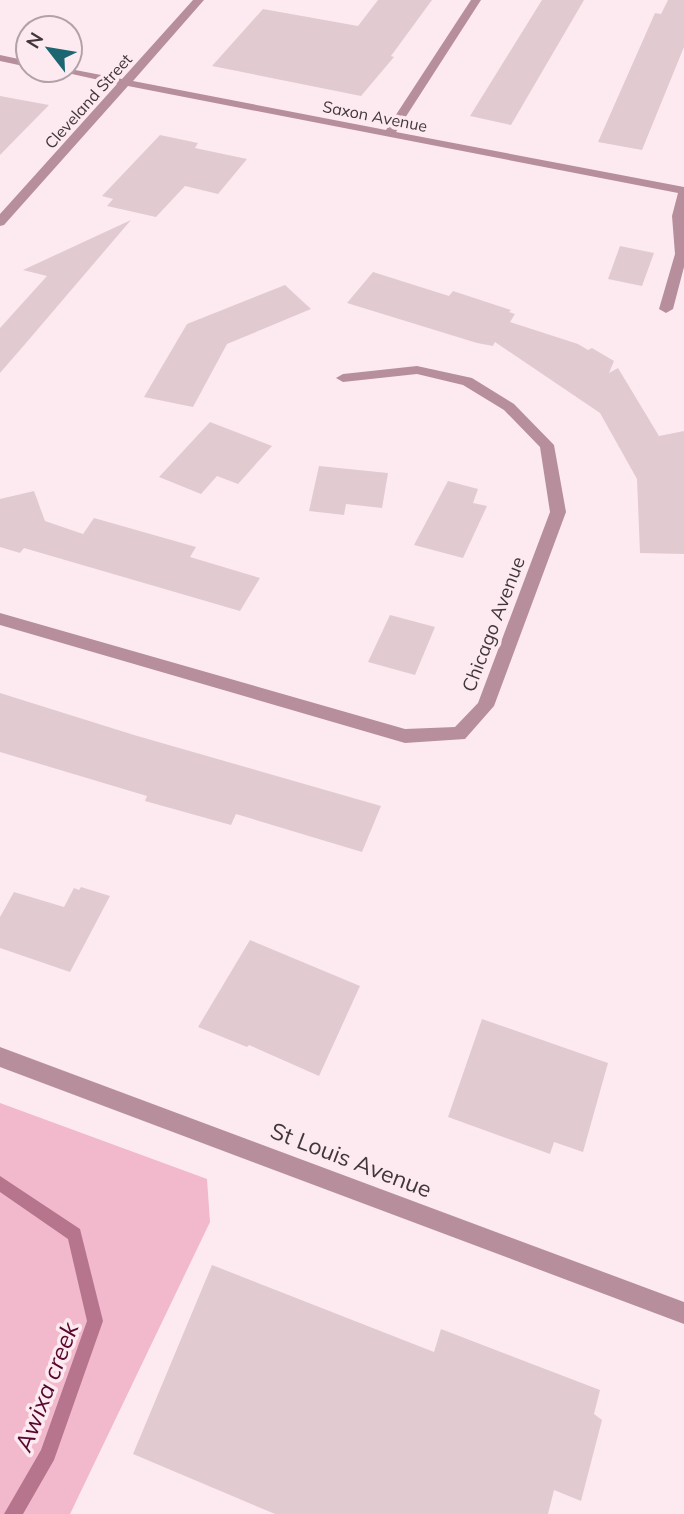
<svg xmlns="http://www.w3.org/2000/svg" width="684" height="1514" viewBox="0 0 684 1514" font-family="Mulish,sans-serif">
<rect width="100%" height="100%" fill="#fdeaf0"/>
<path fill="#f1b9cb" d="M0,1103l207,76 3,43 -140,292h-70z"/>
<g fill="none" stroke-linecap="round" stroke-linejoin="round">
<path fill="#b6758c" fill-rule="evenodd" d="M0,1176l80,53 23,92 -49,139 -31,54h-19l37,-64 46,-129 -19,-82 -68,-47z"/>
</g>
<path fill="#e2cad1" d="M378,0h54l-41,56 3,1 -33,39 -149,-30 51,-57 95,17z
M542,0h42l-73,125 -41,-9z
M668,0h16v47l-42,103 -44,-8 57,-129 6,1z
M0,96l49,9 -49,50z
M160,135l38,8 -3,5 52,11 -29,35 -33,-8 -29,31 -49,-11 6,-7 -11,-3z
M131,220l-105,123 -26,30v-45l47,-52 -24,-6z
M620,246l34,7 -12,33 -34,-7z
M373,272l76,24 4,-5 58,19 -2,2 6,2 -5,8 68,22 10,6 4,-2 22,13 -5,12 9,-5 41,68 25,-5v123l-44,-1 -3,-74 -37,-66 -105,-71 -2,4 -16,-3 -130,-40z
M285,285l26,24 -84,35 -34,63 -49,-10 43,-73z
M210,422l62,24 -34,38 -21,-8 -16,18 -42,-17z
M319,466l69,7 -6,35 -36,-4 -2,11 -35,-4z
M448,481l30,8 -5,14 14,3 -24,52 -49,-13z
M34,491l11,30 38,13 11,-16 102,29 -6,10 70,21 -20,33 -216,-63 -4,5 -20,-6v-48z
M390,615l45,12 -20,48 -47,-13z
M0,693l134,42 247,71 -19,46 -126,-38 -5,11 -86,-24 2,-5 -147,-44z
M81,887l29,9 -40,76 -70,-24v-31l14,-25 50,15 10,-19 5,2z
M250,940l110,46 -41,90 -70,-31 -2,2 -49,-20z
M482,1019l126,44 -25,89 -29,-10 -4,12 -102,-37z
M212,1265l222,87 7,-23 159,61 -6,24 8,6 -21,81 -27,-11 -6,24h-273l-142,-60z"/>
<g fill="none" stroke-linecap="round" stroke-linejoin="round">
<path fill="#b78f9c" fill-rule="evenodd" d="M193,0h11l-71,81 253,49 85,-130h10l-85,132 288,55v80l-11,42 -7,4 -7,-4 16,-55 -3,-38 6,-23 -550,-107 -124,139 -4,1v-12l117,-130 -63,-14 16,-1 52,10z
M0,55l28,6v6l-28,-6z
M417,366l55,12 42,26 40,41 12,67 -72,194 -29,33 -60,4 -405,-118v-12l405,116 50,-2 23,-24 72,-191 -10,-65 -36,-37 -41,-25 -46,-11 -74,8 -7,-4 7,-4z
M0,1047l684,255v22l-684,-257z"/>
</g>
<g text-anchor="middle" stroke-width="7" stroke-linejoin="round" paint-order="stroke">
<g font-size="16" fill="#41373a" stroke="#fdeaf0">
<text transform="translate(88 101) rotate(-48)" y="6">Cleveland Street</text>
<text transform="translate(375 116) rotate(11)" y="6">Saxon Avenue</text>
</g>
<g font-size="19" fill="#41373a" stroke="#fdeaf0">
<text transform="translate(493 624) rotate(-69)" y="7">Chicago Avenue</text>
</g>
<g font-size="23" fill="#41373a" stroke="#fdeaf0">
<text transform="translate(351 1160) rotate(21)" y="8">St Louis Avenue</text>
</g>
<g font-size="24" font-style="italic" fill="#56072e" stroke="#fdeaf0">
<text transform="translate(47 1387) rotate(-69)" y="8">Awixa creek</text>
</g>
</g>
<g transform="translate(49 49) rotate(301)"><circle r="33" fill="#fdeaf0" stroke="#b2a2a7" stroke-width="2"/>
<path d="M0-5L12 26L0 18L-12 26Z" fill="#1b6670"/>
<text y="-10" font-size="19" font-weight="bold" text-anchor="middle" fill="#41373a">N</text>
</g>
</svg>
